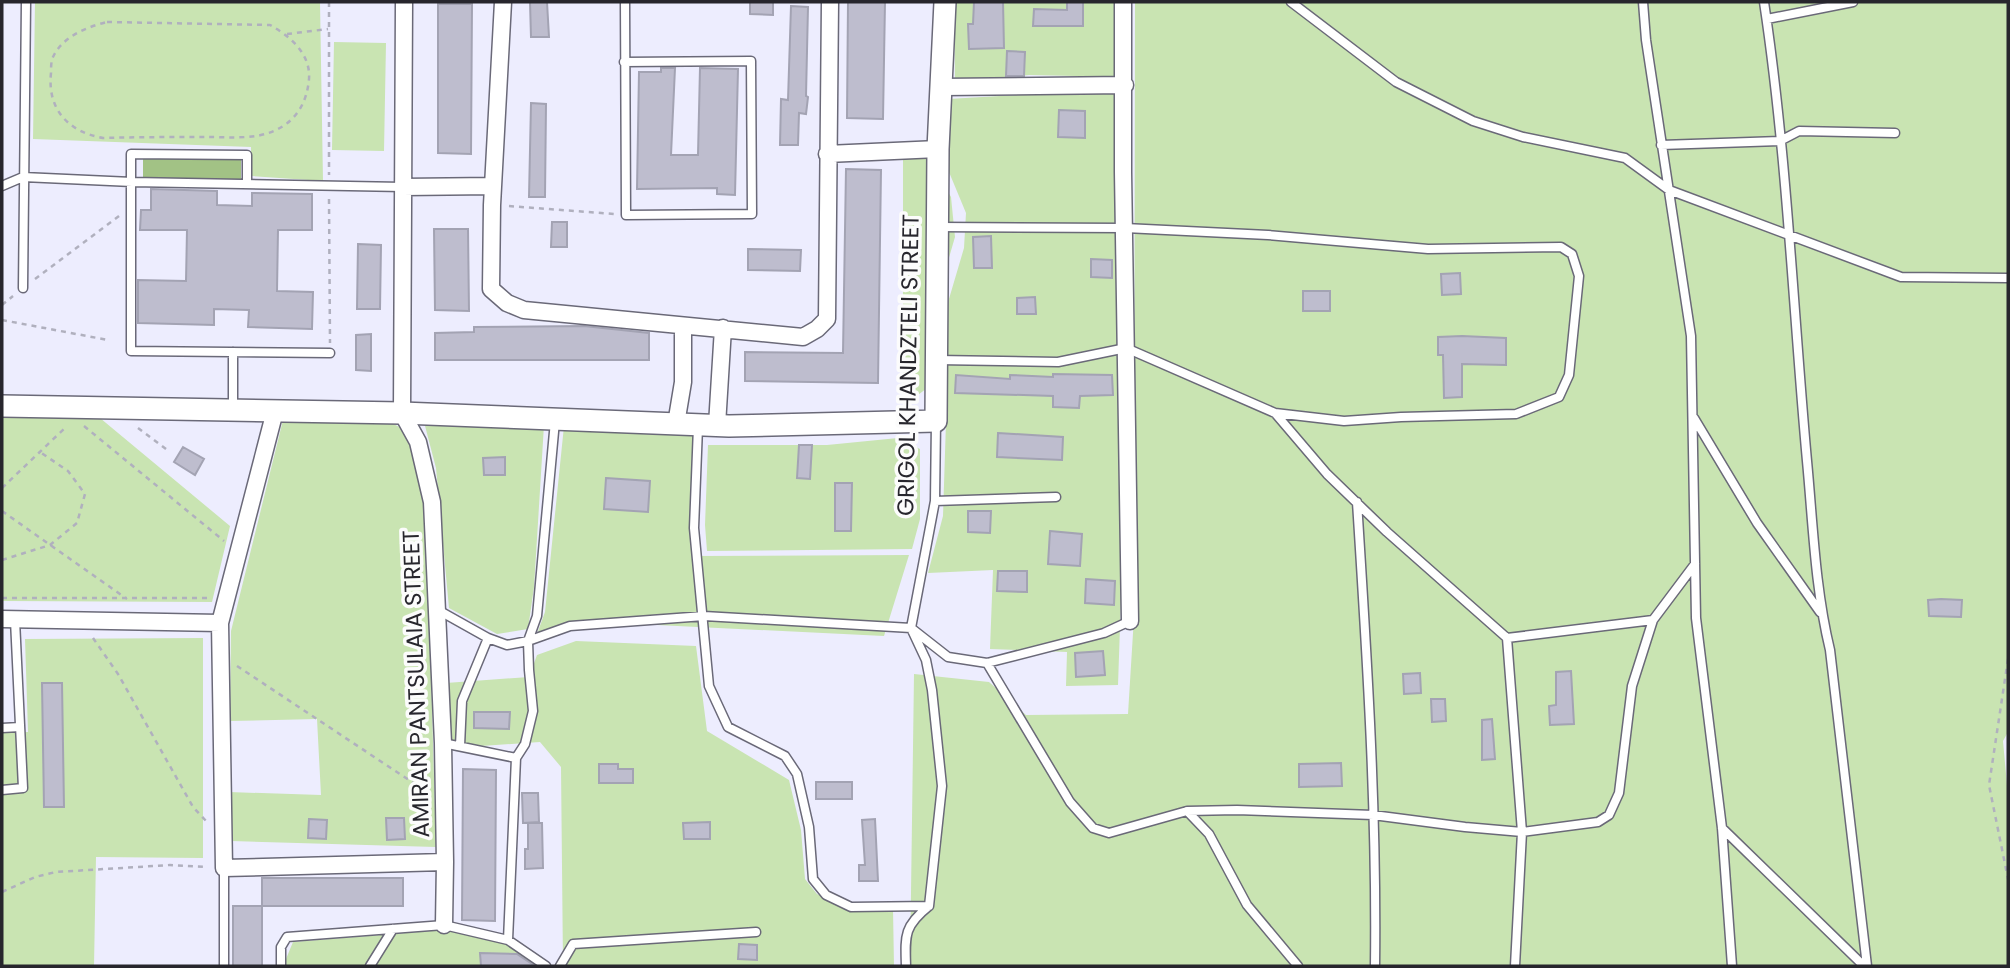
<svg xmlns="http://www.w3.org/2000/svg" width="2010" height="968" viewBox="0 0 2010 968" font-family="Poppins,sans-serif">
<rect width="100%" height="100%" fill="#ededfe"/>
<path fill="#c9e4b2" d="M35,2h285l3,179 -72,-5v-29l-218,-8z
M954,2h161l6,75 -92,-2 -74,9z
M1135,2h873v730l-5,9 5,55v170h-1098l4,-292 75,8 37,33 102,-1 6,-97z
M334,42l52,1 -2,108 -52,-1z
M1118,80l3,518 -3,87 -52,1 1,-34 -77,-3 3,-79 -65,3 15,-57 5,-157 -7,-33 23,-78 2,-35 -22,-53 4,-61 69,-4z
M929,158l22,39 4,40 -23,79 2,67 -31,23v-247z
M2,416l98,2 130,108 -18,76 -210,-1z
M283,420l106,2 19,9 16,69 4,69 8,278 -205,-6 -2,-49 92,3 -4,-76 -87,2 1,-90z
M424,422l120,3 -10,162 -6,42 -31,5 -48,-26 -13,-140z
M564,426l130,7v123l215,-1 -25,81 -309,-15 -38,13 8,-22z
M898,438l22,11v70l-8,30 -205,2 -2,-26 3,-80h119z
M203,638v220l-107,-1 -2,109h-92v-233l26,-1 -3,-93z
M576,641l120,5 11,85 82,49 12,50 4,49 12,15 24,11 52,4 1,57h-331l-2,-199 -21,-25 -88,6 -6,-65 83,-6 8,-22z
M444,930l70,16 25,20h-253v-7l7,-17z"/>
<path fill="#a2c285" d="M143,156h98v24h-98z"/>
<path fill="#bebdce" stroke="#a3a3b3" stroke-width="2" d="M530,2h17l2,35h-18z
M750,2h23v13l-23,-1z
M848,2h37l-2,117 -36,-1z
M974,2h29l1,46 -35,1 -1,-25h5z
M1067,2h16v24h-50l1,-17 33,1z
M438,4h34l-1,150 -33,-1z
M791,6l17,1 -2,89 2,1 -2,17 -7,-1 -1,32h-18l1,-46 7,1z
M1007,51l18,1 -1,24h-18z
M661,68h14l-4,87h27l2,-87 38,1 -3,126 -18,-1v-6l-80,1 2,-117h22z
M531,103l15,1 -1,93h-16z
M1059,110l26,1v27l-27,-1z
M846,169l35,1 -3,213 -133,-2v-29l98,1z
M151,189l66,2v14l35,1v-13l60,1v36h-34l-1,61 36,1 -1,37 -64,-2 1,-17 -35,-1v16l-76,-2v-43l48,1 1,-51h-47l1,-20h10z
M552,222h15v25h-16z
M434,229h34l1,82 -34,-1z
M991,236l1,32h-18l-1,-31z
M358,244l23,1 -1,64h-23z
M748,249l53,1 -1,21 -52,-1z
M1091,259l21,1v18l-21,-1z
M1460,273l1,21 -19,1 -1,-21z
M1303,291h27v20h-27z
M1035,297l1,17h-19v-16z
M584,326l65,7v27h-214v-27l39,-1v-5z
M371,334v37l-15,-1v-35z
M1462,336l44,2v27l-44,-1v33l-18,1 -1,-43h-5v-18z
M1053,374l59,1 1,20 -33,1 -1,12 -26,-1v-11l-98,-3 1,-18 54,4v-4l43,2z
M998,433l65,4 -1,23 -65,-3z
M799,445h13l-2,34 -13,-1z
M183,447l21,12 -9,16 -21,-13z
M505,457v18h-21l-1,-17z
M606,478l44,3 -2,31 -44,-3z
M835,483h17l-1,48h-16z
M968,511h23l-1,22 -22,-1z
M1050,531l32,3 -2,32 -32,-2z
M998,571h29v21l-30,-1z
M1086,579l29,2 -1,24 -29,-2z
M1941,599l21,1 -1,17 -32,-1 -1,-16z
M1103,651l2,24 -29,2 -1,-24z
M1571,671l3,53 -24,1 -1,-19 7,-1v-33z
M1420,673l1,20 -17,1 -1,-20z
M42,683h20l2,124h-20z
M1431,699h14l1,22 -14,1z
M474,712h36l-1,17 -35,-1z
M1492,719l3,40 -13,1v-40z
M1341,763l1,23 -43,1v-23z
M599,764h19v5h15v14h-34z
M463,769l33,1 -1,151 -33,-1z
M816,782h36v17h-36z
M522,793h16l1,29 -16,1z
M386,818h18l1,21 -18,1z
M309,819l18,1 -1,19 -18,-1z
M875,819l3,62h-19v-16h6l-3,-45z
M710,822v17h-26l-1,-16z
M528,823h14l1,45 -18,1v-20h3z
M262,878h141v28h-141z
M233,906h29v60h-29z
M739,944l18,1v15l-19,-1z
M480,953l37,1 18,12h-54z"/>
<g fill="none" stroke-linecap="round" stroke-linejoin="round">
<defs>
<path id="lane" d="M1291,2l105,80 77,39 50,16 102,21 44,32 232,87 107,1
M1643,2l3,38 45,296 5,282 26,210 10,138
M1764,2c23,152 29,306 43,459 6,63 8,127 23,189l37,316
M1767,19l86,-17
M624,62l127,-1 1,153 -126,1 -1,-213
M1661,145l119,-4 19,-10 96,2
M247,183v-28l-116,-1v197l199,2
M2,186l21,-9 109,5 271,5
M23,288l3,-286
M233,352v56
M937,360l121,2 68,-14 149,65 69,8 57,-4 115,-3 43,-17 10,-22 10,-99 -7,-22 -11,-7 -133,2 -160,-14 -143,-7 -187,-1
M1275,413l52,61 60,58 120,106 15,194 -7,134
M1694,418l63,105 63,89
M698,427l-4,101 15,158 19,41 57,29 12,18 12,53 4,52 13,16 25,12 78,-1
M935,501l121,-4
M1357,502c10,155 20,309 18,464
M438,610l50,28 19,7 21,-4 42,-15 134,-10 207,12 37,29 39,6 117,-30 26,-12
M1507,638l146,-18
M987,663l83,139 23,26 16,5 78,-22 22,23 38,71 51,61
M2,728l18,-1
M443,743l73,15 -8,182
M460,746l2,-45 26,-63
M516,758l9,-14 8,-33 -4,-41 -1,-29 9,-25 18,-195
M2,790l21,-2 -8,-168
M1187,811l50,-1 136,5 92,12 57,5 76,-10 11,-7 10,-22 13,-107 21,-66 42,-56
M1722,828l142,138
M224,966v-98
M281,966v-19l6,-10 157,-12 64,15 38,26
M370,966l23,-37
M560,966l13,-22 183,-12
M906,966c-1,-31 -2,-40 23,-60l13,-120 -10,-96 -6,-30 -15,-32 24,-127 1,-80"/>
<path id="street" d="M503,2l-11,203 -1,84 16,14 17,7 279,27 14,-8 10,-10 3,-317
M1123,2v170l7,449
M941,87l184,-2
M827,154l111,-5
M403,187l90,-1
M275,411l-55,212 4,245 221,-6 -2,-119 -11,-241 -14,-60 -16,-29 2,-411
M676,424l7,-42v-55
M717,425l6,-97
M2,619l218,4
M444,925l1,-63"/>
<path id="secondary" d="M2,406l400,7 327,13 207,-5 2,-272 7,-147"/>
</defs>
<use href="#lane" stroke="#6a6978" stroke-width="11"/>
<use href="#street" stroke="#6a6978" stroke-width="19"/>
<use href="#secondary" stroke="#6a6978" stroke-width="24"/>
<path stroke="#b0b0be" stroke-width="2.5" stroke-dasharray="5 5" stroke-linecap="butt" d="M329,2v173
M107,22l163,3c20,11 41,29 39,54 -2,23 -12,41 -33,51 -20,10 -48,7 -70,7 -34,0 -69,0 -103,1 -34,-6 -56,-28 -52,-65 0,-5 0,-12 2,-16 10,-21 34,-30 54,-35z
M287,34l41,-5
M329,199l1,144
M509,206l105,8
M35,279l84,-63
M2,305l11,-9
M2,320l106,20
M84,426l140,115
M138,428l32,24
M2,488l65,-62
M2,511l125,88
M2,560l48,-15 27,-22 8,-29 -17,-23 -28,-19
M2,598h206
M93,638l25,36 75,133 14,15
M2008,659l-19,126 19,94
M237,666l190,126
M2,892l33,-15 21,-5 114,-7 37,2"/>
<use href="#lane" stroke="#fff" stroke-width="8"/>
<use href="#street" stroke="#fff" stroke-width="16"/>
<use href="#secondary" stroke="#fff" stroke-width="21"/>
</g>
<g text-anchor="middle" stroke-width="7" stroke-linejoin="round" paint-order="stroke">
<g font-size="23" fill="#27262d" stroke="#fcfcfc">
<text transform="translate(908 365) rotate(-89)" y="8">GRIGOL KHANDZTELI STREET</text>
<text transform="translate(416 684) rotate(-92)" y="8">AMIRAN PANTSULAIA STREET</text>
</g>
</g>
<rect width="2010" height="968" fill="none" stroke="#27262d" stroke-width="7"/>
</svg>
